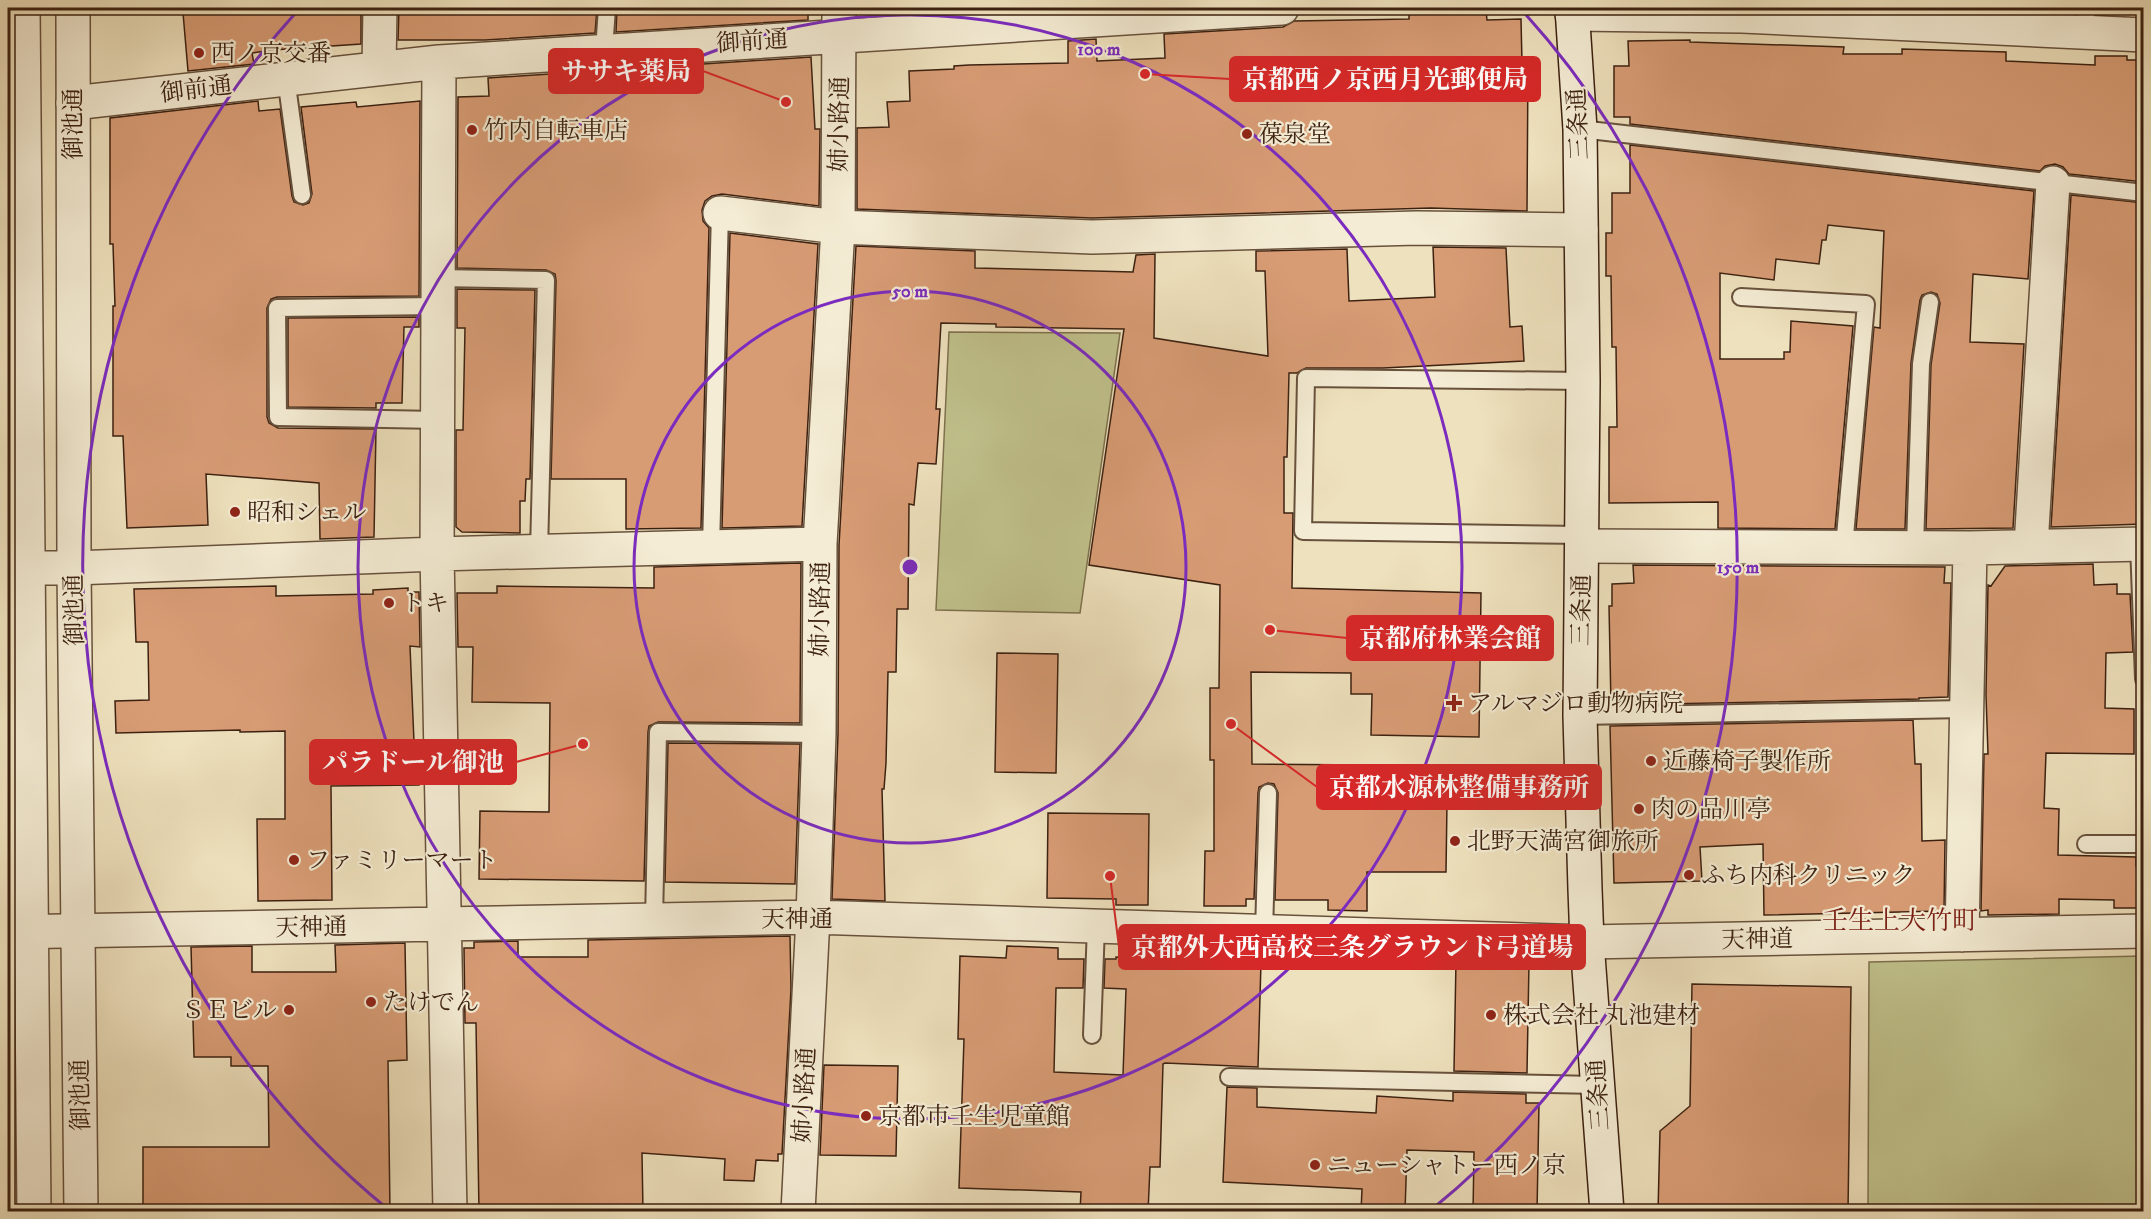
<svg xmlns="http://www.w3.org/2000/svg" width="2151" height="1219" viewBox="0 0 2151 1219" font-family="'IM FELL DW Pica','Noto Serif JP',serif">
<rect width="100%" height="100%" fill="#eee1bd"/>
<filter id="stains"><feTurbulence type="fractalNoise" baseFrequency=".00333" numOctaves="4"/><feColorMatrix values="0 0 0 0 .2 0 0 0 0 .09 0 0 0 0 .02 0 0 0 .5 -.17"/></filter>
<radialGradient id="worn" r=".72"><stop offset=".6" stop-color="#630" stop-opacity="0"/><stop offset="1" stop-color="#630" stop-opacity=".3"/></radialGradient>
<path fill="#c0c18c" stroke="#7e714e" stroke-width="1.5" d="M949,332l171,1 -40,280 -144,-3z
M2143,956v255h-275l1,-249z"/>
<path fill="#d89c75" stroke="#3c2111" stroke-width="1.5" d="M240,8h121v36l-89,6 -20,3 2,11 -66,7 -5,-58z
M399,8h198l-2,25 -110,7h-87z
M617,8h191v12l-192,12z
M1486,11l1,9 34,-1 1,44h6l-1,148 -96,-3 -339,10 -235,-9v-81l32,-1 -2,-25 23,-1 -1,-30 45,-2v-3l15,-1 99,-2v-22l28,-2 1,22 68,-3 -1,-24 119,-7 11,-6 115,-2v-5z
M1690,40v2l154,5 -1,7h59v-5l104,3v9l89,4v-9h32v4h17v122l-75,-8 -6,-7 -8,-3 -10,2 -5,5 -410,-47v-7h-16v-51h15l-1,-25z
M811,57l4,72h5l-1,77 -97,-12 -10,2 -7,5 -3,9 1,11 6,7 -8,300 -75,1v-50h-75l5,-199 -1,-6 -9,-4 -89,-2 1,-171 31,-1 -1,-18z
M258,101l1,10 21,-2 12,87 2,6 9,3 6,-2 3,-9 -11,-87 55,-5 1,5 63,-6 -1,195 -142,1 -6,2 -4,9v109l2,6 9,5 98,1 -2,108 -54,2 -1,-56 -113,-9 2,51 -81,3 -4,-92h-10v-130h2l-2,-62h-3v-126z
M1630,145l404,46 -6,88 -55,-5 -3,68 54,2 -11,184 -87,1 5,-164 9,-62 -3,-9 -6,-2 -9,3 -2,5 -9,63 -6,166h-49l18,-202 6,1 4,-97 -56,-6 -2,15h-4l-3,24 -43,-5 -2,21 -54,-7v86h64v-7h6l1,-31 62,5 -18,203 -117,-1v-26l-109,1v-76h8l-1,-80h-4l-1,-71h-5v-43h6v-40h18z
M2071,195l73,8v321l-93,3z
M730,233l88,11 -16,282 -80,2z
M856,246l119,5v17l158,4 3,-17 19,-1 -1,84 114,18 -3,-85h-9v-20l91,-2 2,52 86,-4 -2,-50 73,1 4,79 12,-1 2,35 -141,7h-77l-9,5h-8l-2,84h-3v56h9l-1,75 189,5 -2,144 -108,-2 1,-41h-21v-21l-100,-1 1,92 118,1 -1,38h78l-1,69h-79v39l-39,-1v-10h-53l3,-107 -4,-9 -6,-1 -9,4 -1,6 -4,106h-8v7h-42l1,-55h9v-91h-4v-72h9l1,-103 -131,-20 35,-236 -128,-2v-3l-55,-1 -5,86h4l-4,55 -18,-1 -4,42 -5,-1 -1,105h-11l-1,63h-8l-2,91 -2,26h-2l3,112 -53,-2 6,-165 1,-189z
M457,289l78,1 -5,189h-4l-1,22h-5v32l-58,-1 -6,-5v-97h7l2,-102h-8z
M419,317v10h-15l-2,76h-26v5l-88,-1v-89z
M801,563l-1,160 -142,-1 -9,4 -1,6 -4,149 -165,-2 1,-68 69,1 1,-109 -78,-1 1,-55h-15l-1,-54h40v-7l157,2v-21z
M2093,564l1,21 23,-1v10h13l3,58 -27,1 -1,55 29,1v45l-88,-1 -2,55 15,1 -1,46 78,2v9h8v42h-30v-8l-55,-1v15l-71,1v-5l-7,1 3,-157h4l-2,-59 2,-110 3,1 14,-20z
M1633,565l312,2 -1,16h7l-3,114 -29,1v1l-308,6 -2,-99h3v-22l22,-1z
M276,586v10l97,-2v-4l35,-2v4h11l1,55 -10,-1 4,96h5v43l-88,1 1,114 -74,1 -1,-82h28v-88l-45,1v-2l-124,3 -1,-32 34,-1 -1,-58h-12l-2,-53z
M997,653l61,1 -2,119 -61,-1z
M1913,720l2,44h6l1,77 23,-1 -1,71 -180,4 -1,-71 -63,3 2,34 -88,2 -4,-157z
M668,743l132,1 -5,140 -130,-2z
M1048,813l101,1 -1,91h-32v-6l-69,-1z
M790,936l1,53 -9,165h-4v7l-22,-1 -2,21 -30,-1 1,-21 -83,-6 1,59h-164l-3,-189h-11l-1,-75h10v-6l44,-1v16h70v-17z
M405,943l2,117 -19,1 2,151h-247v-65h126l-1,-81h-37v-9h-37l-3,-110 61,-1v26h84l-1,-27z
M1007,946l51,2v11h26l-1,29h-27l-2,84 69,3 3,-86 -22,-1 1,-29h11v-2l145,5 -3,105 -93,-4 -2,1 -3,103h-10l-2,45h-68l1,-20 -122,-4 5,-149h-6l2,-83 46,2z
M1456,961l73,2 -2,110 -73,-2z
M1692,984l159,3 -3,225h-190l2,-81 30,-25z
M824,1065l74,1 -2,90 -76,-1z
M1227,1087l30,1v19l119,6 1,-17 76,5v-9l73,2v9h13l-2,109h-64l1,-60 -67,-2 -2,62h-44l1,-23 -139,-7z"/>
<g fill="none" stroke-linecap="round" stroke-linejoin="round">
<defs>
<path id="service" d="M2086,8v25
M604,50l3,-42
M286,78l16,117
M1580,129l564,64
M438,278l108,2 -7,271
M1741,297l125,7 -22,243
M437,306l-160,2 1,109 160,3
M1582,535l-279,-4 3,-153 277,3
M2139,544l5,135
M1915,546l6,-182 9,-62
M711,547l9,-334
M1580,716l386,-7
M2086,844h58
M654,921l4,-189 161,2
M1264,932l4,-139
M1092,1035l4,-109
M1229,1077l368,8"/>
<path id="minor" d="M439,62l-2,492 13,658
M379,67l1,-59
M73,103l366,-41 843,-54
M720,213l118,14 254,10 325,-9 164,2
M1582,546l388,2 174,-4
M2031,546l22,-363
M8,568h66l363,-14 383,-10
M8,932l805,-15 774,25 557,-11
M1962,935l8,-387
M798,1212l15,-295 6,-183 1,-190 18,-317 1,-219"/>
<path id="tertiary" d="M23,8l11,1204
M73,8l1,560 7,644
M1572,14l170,2 402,19"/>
<path id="secondary" d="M1572,8l8,121 3,252 -3,335 5,173 2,53 20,270"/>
</defs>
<use href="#service" stroke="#68513c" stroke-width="20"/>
<use href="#minor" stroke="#68513c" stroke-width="36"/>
<use href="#tertiary" stroke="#68513c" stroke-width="36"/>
<use href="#secondary" stroke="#3c2111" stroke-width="36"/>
<use href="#service" stroke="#f4ecd4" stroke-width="16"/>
<use href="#minor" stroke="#f4ecd4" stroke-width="33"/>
<use href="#tertiary" stroke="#f4ecd4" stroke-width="33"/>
<use href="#secondary" stroke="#f4ecd4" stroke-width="33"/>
</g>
<g fill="none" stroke="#7b2cbf" stroke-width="3">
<circle cx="910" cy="567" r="276"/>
<circle cx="910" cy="567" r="552"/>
<path d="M389 1210A828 828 0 0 1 300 8M1520 8A828 828 0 0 1 1431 1210"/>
</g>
<g fill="#8f2418" stroke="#f4ecd4" stroke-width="2">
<circle cx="199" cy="53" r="6"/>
<circle cx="472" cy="130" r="6"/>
<circle cx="1247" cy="134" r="6"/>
<circle cx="235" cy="512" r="6"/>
<circle cx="389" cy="603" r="6"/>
<path d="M1451 694h6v6h6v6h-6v6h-6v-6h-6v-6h6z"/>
<circle cx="1651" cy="761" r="6"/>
<circle cx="1639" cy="809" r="6"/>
<circle cx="1455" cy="841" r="6"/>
<circle cx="294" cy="860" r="6"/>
<circle cx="1689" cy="875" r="6"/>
<circle cx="371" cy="1002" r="6"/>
<circle cx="289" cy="1010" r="6"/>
<circle cx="1491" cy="1015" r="6"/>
<circle cx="866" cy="1116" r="6"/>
<circle cx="1315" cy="1165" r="6"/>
</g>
<g text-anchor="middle" stroke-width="4.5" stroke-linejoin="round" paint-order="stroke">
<g font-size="24" fill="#3c2111" stroke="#f4ecd4">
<text transform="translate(752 41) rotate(-4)" y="8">御前通</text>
<text transform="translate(196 89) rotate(-7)" y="8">御前通</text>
<text transform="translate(73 124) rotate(-90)" y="8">御池通</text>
<text transform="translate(839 124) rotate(-89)" y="8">姉小路通</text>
<text transform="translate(1578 124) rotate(-93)" y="8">三条通</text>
<text transform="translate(820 609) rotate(-89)" y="8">姉小路通</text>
<text transform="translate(74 610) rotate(-91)" y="8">御池通</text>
<text transform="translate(1581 610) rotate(-89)" y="8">三条通</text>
<text x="797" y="927">天神通</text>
<text transform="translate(311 927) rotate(-1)" y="8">天神通</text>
<text transform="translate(1757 939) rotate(-1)" y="8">天神道</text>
<text transform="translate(80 1095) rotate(-91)" y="8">御池通</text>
<text transform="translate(804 1095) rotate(-87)" y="8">姉小路通</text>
<text transform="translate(1598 1095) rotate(-94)" y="8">三条通</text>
</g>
<g font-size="24" fill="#3c2111" stroke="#f4ecd4" text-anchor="start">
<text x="211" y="61">西ノ京交番</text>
<text x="484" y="138">竹内自転車店</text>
<text x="1259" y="142">葆泉堂</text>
<text x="247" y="520">昭和シェル</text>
<text x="401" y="611">トキ</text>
<text x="1468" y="711">アルマジロ動物病院</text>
<text x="1663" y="769">近藤椅子製作所</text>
<text x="1651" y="817">肉の品川亭</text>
<text x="1467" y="849">北野天満宮御旅所</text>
<text x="306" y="868">ファミリーマート</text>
<text x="1701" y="883">ふち内科クリニック</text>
<text x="383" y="1010">たけでん</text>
<text x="277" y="1018" text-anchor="end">ＳＥビル</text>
<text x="1503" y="1023">株式会社 丸池建材</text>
<text x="878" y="1124">京都市壬生児童館</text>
<text x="1327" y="1173">ニューシャトー西ノ京</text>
</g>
<g font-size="26" fill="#7a1f14" stroke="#f4ecd4">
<text x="1900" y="929">壬生上大竹町</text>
</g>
</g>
<circle cx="910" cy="567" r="9" fill="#7b2cbf" stroke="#f4ecd4" stroke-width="3"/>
<g font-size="18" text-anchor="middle" font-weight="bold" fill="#7b2cbf" stroke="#f4ecd4" stroke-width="4.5" stroke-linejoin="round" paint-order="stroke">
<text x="1099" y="55">100 m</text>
<text x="910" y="297">50 m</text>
<text x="1738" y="573">150 m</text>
</g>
<path fill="none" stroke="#d62828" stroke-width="2" d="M786 102L703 71M1145 74L1230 79M1270 630L1347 638M583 744L516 762M1231 724L1317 787M1110 876L1119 947"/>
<g fill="#d62828" stroke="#f4ecd4" stroke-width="2">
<circle cx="786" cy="102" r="6"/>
<circle cx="1145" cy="74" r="6"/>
<circle cx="1270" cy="630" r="6"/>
<circle cx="583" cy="744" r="6"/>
<circle cx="1231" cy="724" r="6"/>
<circle cx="1110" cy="876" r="6"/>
</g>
<g fill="#d62828" stroke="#d62828" stroke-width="2">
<rect x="549" y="49" width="154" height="44" rx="6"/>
<rect x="1230" y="57" width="310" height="44" rx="6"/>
<rect x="1347" y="616" width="206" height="44" rx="6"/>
<rect x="310" y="740" width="206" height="44" rx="6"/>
<rect x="1317" y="765" width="284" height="44" rx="6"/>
<rect x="1119" y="925" width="466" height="44" rx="6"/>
</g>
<g font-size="26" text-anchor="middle" font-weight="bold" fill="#fff">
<text x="626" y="80">ササキ薬局</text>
<text x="1385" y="88">京都西ノ京西月光郵便局</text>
<text x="1450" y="647">京都府林業会館</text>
<text x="413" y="771">パラドール御池</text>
<text x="1459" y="796">京都水源林整備事務所</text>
<text x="1352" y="956">京都外大西高校三条グラウンド弓道場</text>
</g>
<rect width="2151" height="1219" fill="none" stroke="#eee1bd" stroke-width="30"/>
<rect x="9" y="9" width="2133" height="1201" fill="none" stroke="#3c2111" stroke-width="3"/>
<rect x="15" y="15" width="2121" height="1189" fill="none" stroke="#3c2111" stroke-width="1.5"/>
<rect width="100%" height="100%" filter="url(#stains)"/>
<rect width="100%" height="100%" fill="url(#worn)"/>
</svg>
